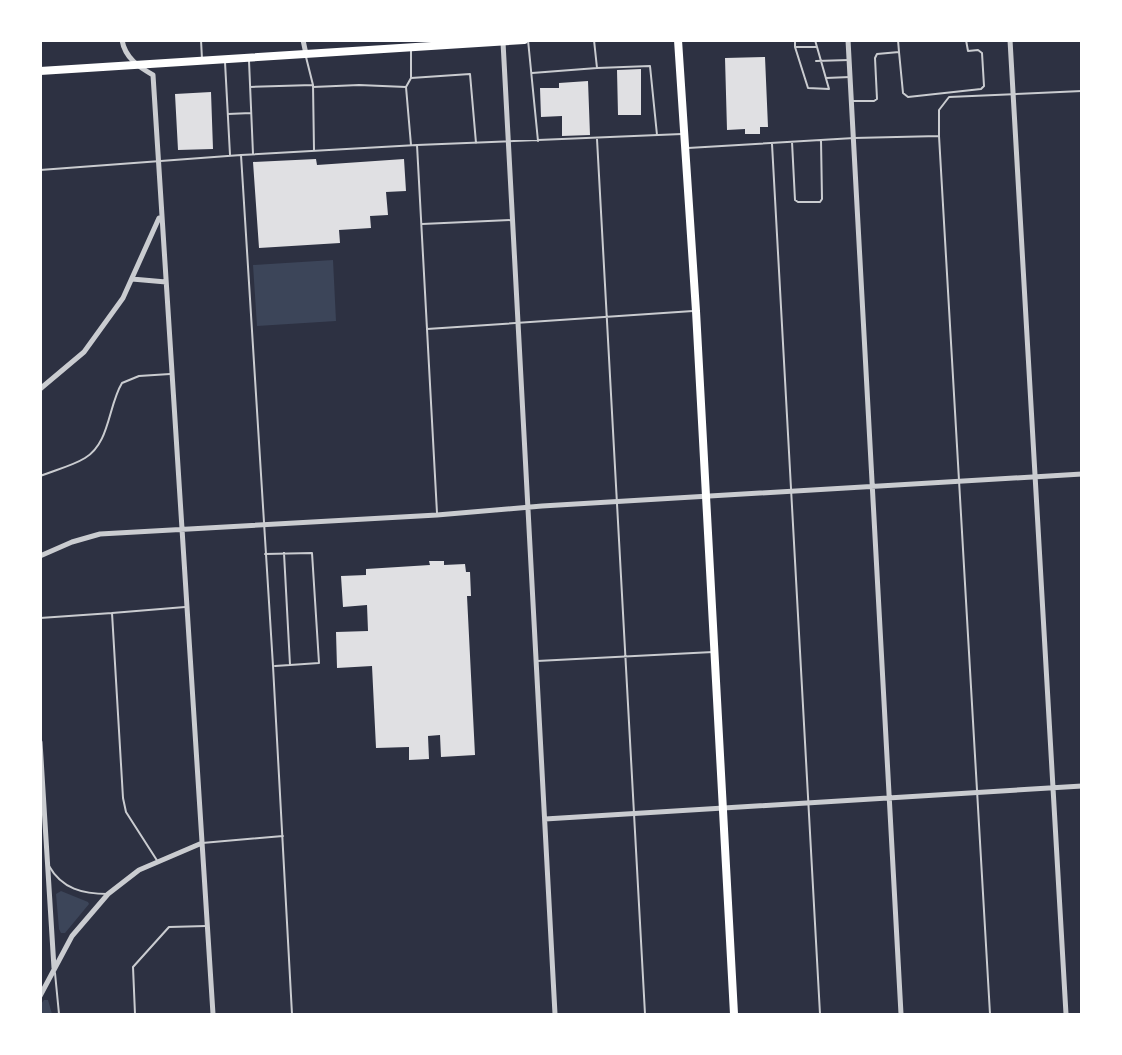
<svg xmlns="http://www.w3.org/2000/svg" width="1122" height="1055" viewBox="0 0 1122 1055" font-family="'Exo 2',sans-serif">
<rect width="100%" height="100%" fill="#2d3142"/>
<path fill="#3c4559" d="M333,260l3,61 -79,5 -4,-61z
M61,891l27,11 1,2 -24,29h-4l-2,-4 -3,-35z
M44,1000h4l4,14h-11v-10z"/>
<path fill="#e0e0e3" d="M765,57l3,70h-8v7h-15v-5l-18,1 -2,-72z
M641,69v46h-23l-1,-45z
M588,81l2,54 -28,1v-20l-21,1 -1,-29h19v-5z
M211,92l2,57 -35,1 -3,-56z
M316,159l1,6 87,-6 2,32 -20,1 2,23 -18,1 1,12 -32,2 1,13 -81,5 -6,-86z
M429,561h15v4l21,-1 1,8h4l1,24h-4l8,159 -34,2 -1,-22 -12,1 1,23 -20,1v-13l-33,1 -4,-82 -35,2 -1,-36 32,-1 -1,-26 -24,2 -2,-31 25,-1v-6l64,-4z"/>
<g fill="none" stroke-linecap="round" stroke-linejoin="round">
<path stroke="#caccd0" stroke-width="2" d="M201,40l1,19
M528,40l10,101
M795,40v7l13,41 21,1 -14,-49
M795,47h21
M899,52l4,41 5,4 73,-8 3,-3 -2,-33 -4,-3 -10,1 -2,-11
M306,57l7,28 1,65
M249,61l4,93
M816,61l33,-1
M225,62l5,93
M597,68l53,-2 7,69
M532,73l65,-5 -3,-28
M411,78l59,-4 6,69
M826,78l24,-1
M250,87l63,-2
M313,87l46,-2 47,2
M852,101h22l3,-2 -2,-41 2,-4 22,-2 -1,-12
M228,114l23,-1
M939,136l51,878
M597,139l48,875
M792,142l3,58 3,2h22l2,-3 -1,-59
M772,144l48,870
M411,145l-5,-58 5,-9v-27
M417,145l20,368
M688,148l166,-10 85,-2v-26l10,-13 133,-6
M241,155l32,511 19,348
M40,170l201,-15 176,-10 265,-11
M422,224l90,-4
M427,329l266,-18
M40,476c15,-6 32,-10 45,-18 25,-15 23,-52 37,-75l17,-7 31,-2
M265,554l47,-1 7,110 -29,2 -6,-112
M40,618l72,-5
M537,661l176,-9
M275,666l15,-1
M202,843l81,-7
M158,862l-32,-50 -3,-14 -11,-185 73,-6
M49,866c13,23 34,28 59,28
M55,973l4,41
M135,1014l-2,-47 36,-40 37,-1"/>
<path stroke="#caccd0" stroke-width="5" d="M122,40c3,18 17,27 31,35l60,939
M303,40l3,14
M848,40l53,974
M1010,40l56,974
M503,42l52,972
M132,279l34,3
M40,389l44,-37 39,-54 36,-80
M40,556l32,-14 28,-8 337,-19 105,-9 540,-32
M40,742l14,226
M545,819l537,-33
M40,996l32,-60 36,-42 31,-24 63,-27"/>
<path stroke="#fff" stroke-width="8" d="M678,40l18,271 38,703"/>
<path stroke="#fff" stroke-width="8" d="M40,71l484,-31"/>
</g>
<rect width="1122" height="1055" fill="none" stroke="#ffffff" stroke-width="84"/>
</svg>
